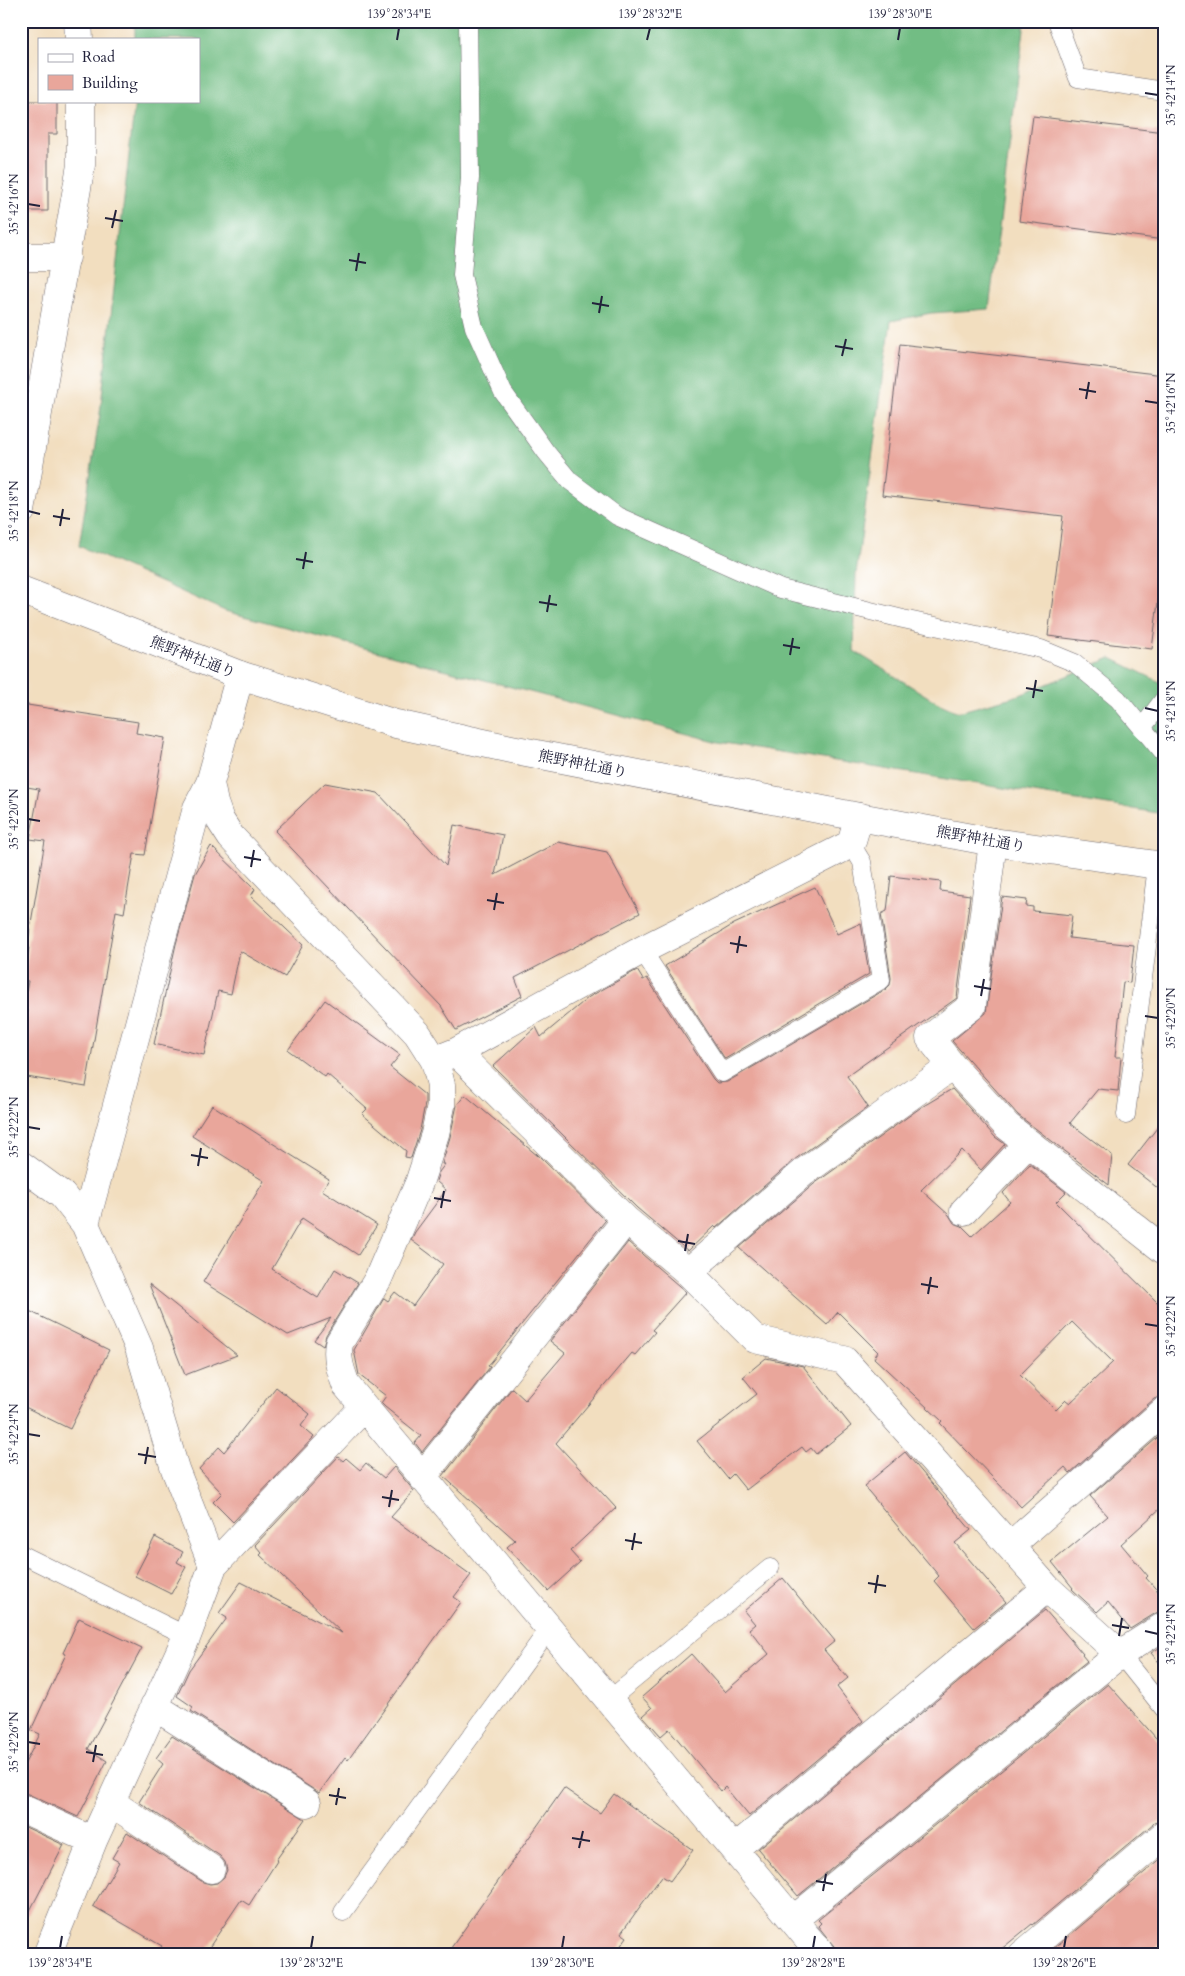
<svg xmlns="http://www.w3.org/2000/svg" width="1185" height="1976" viewBox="0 0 1185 1976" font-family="Cardo,'Noto Serif JP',serif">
<rect width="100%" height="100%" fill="#fff"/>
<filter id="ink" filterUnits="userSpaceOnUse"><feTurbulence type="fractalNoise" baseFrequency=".02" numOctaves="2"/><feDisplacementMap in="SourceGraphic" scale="10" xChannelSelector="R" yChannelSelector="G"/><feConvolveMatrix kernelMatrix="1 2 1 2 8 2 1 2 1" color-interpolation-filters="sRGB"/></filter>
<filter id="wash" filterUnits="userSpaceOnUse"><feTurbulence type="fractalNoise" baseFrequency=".0096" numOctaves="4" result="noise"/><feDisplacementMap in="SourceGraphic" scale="20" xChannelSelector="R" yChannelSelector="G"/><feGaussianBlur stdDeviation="1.12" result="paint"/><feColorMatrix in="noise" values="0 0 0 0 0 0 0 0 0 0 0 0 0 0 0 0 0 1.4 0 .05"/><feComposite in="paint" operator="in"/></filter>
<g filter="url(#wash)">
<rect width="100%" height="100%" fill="#f2debf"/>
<path fill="#72bd84" stroke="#4a7060" d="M135,21h890l-36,288 -58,4 -40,8 -35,253 -2,77 84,52 20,9 62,-17 91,-37 53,26v130l-446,-72 -493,-131 -146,-65 21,-132 35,-313h64v-62h-64z"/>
<g id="blocks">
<path fill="#e9a69b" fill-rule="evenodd" d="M21,101h36v33h-9v77h-27z
M1033,116l131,16v108l-145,-19z
M900,344l264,31v181l-12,93 -104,-13 15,-120 -181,-21z
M21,704l117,18 -2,11 29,5 -20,117 -11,-1 -10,59 -8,-2 -30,176 -65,-11v-23l7,-43h-5l5,-29 -4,-1 5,-33 -2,-1 18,-105 -15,-2 9,-50 -18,-3z
M325,783l53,10 68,73 8,-41 49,10 -8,40 63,-33 49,10 33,61 -125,65 7,18 -66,34 -15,-24 -166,-175z
M211,846l44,43 -4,7 52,49 -18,32 -45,-26 -9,43 -13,-3 -14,64 -50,-11 22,-100 19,-70z
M891,876l50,6 -1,9 30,4 -13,103 -110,78 21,31 -74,53 -78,68 -2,-2 -26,25 -51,-43 -144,-142 43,-39 5,10 48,-40 48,-27 6,10 4,-2 66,101 4,4 10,-1 159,-93 4,-4 1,-7 -10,-64 6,-3z
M815,887l22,47 24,-11 8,51 -144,85 -60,-93 69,-42z
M1002,897l25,3 -1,6 7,1v4l39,4 -3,23 65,7 -4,38 -7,-1 -8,75h6l-3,34 -20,-2 -28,34 42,32 -3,30 -91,-70 -66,-74 34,-28z
M325,1000l75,55 -10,12 35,28v9l-5,26 -9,28 -6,-1 1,-6 -44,-37 5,-5 -40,-35 -2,3 -37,-27z
M952,1089l43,48 10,7 -24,26 -19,-20 -41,40 28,25 5,8 8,3 10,10 38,-34 -7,-9 27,-29 36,28 -10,10 108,107v87l-10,3 -84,74 -5,-6 -44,40 -81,-84 2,-2 -68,-63 4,-6 -40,-40 -11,13 -88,-77 75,-64 106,-76zM1072,1322l41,40 -43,41 -4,-3 -10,10 -36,-35z
M465,1095l73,61 -2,-3 69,68 -117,145 2,1 -68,85 -7,-9 6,-7 -36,-29 -4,-4 5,-7 -27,-21 -5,-25 30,-52 4,3 7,-9 18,14 30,-42 -32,-24 4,-8 31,-42 -10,-9 3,-9 6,-8h-3l8,-27 7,-32z
M212,1105l117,74 -7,11 55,35 -19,30 -56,-37 -30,51 46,29 17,-29 23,14 -32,52 -3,11 -9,-6 17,-22 -43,17 -85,-53 61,-101 -72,-45z
M1164,1119v74l-36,-28z
M628,1242l58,50 -34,38 3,2 -20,23 -3,-2 -76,90 60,65 -46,43 10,11 -32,29 -41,-44 8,-7 -72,-64 69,-88 13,12 40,-47 -15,-12z
M149,1284l88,71 -52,20z
M21,1307l88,43 -39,79 -49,-24z
M766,1358l37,8 48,60 -35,28 -5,-6 -5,4 -4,-5 -56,43 -13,-16 -5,5 -31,-38 60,-47 -14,-17z
M276,1387l34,27 -9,12 13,11 -81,85 -20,-20 9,-9 -23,-24 20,-22 5,5z
M1164,1432v73l-43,39 27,32 -2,2 18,20v12l-8,3 -26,16 -22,-27 -11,10 -25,-23 1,-1 -21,-26 56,-46 -18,-20z
M905,1452l66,78 -16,13 51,59 -32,26 -40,-47 5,-5 -75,-90z
M338,1457l5,4 3,-3 14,12 6,-7 18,15 10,-11 20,24 -23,26 80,58 -17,22 7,5 -113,158 -3,-3 -26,36 -128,-82 2,-4 -16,-11 12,-26 38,-52 -8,-5 22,-31 101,51 -82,-78 2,-2 -7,-8z
M155,1537l28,15 -6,10 9,5 -15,27 -36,-18z
M783,1578l52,63 -11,9 24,28 -11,9 26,34 -114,95 -24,-29 -4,4 -52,-62 -8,7 -18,-20 9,-8 -10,-11 49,-43 34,38 44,-38 -20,-25 6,-5 -11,-13z
M1045,1610l38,44 -1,1 5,6 -289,235 -40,-47z
M79,1618l63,30 -54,101 19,12 -29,56 -50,-23 -7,-1v-22l19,-37 -9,-4 35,-76 -3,-1z
M1164,1645v23l-13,-15z
M1108,1684l56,63v73l-10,3 -121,102 -1,-1 -38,31h-153l-23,-29 3,-3 -3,-3z
M172,1736l133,83 -29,41 1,1 -28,44 -8,-5 -37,55h-48l6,-9 -69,-40 26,-44 -7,-4 15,-26 76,50 7,2 7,-1 7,-6 3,-7 -2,-8 -5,-6 -81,-54 24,-38 -7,-6z
M564,1788l36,25 14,-19 79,56 -23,31 -8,-5 -41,57 6,4 -13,18h-168z
M21,1825l43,20 -43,83z
M1164,1856v85l-16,14h-93l-3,-5z"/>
</g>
</g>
<g filter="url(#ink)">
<use href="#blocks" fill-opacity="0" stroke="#6b6469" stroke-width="1"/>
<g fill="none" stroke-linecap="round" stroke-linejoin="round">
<defs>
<path id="lane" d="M468,21l2,157 -8,97 12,52 29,65 43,60 24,29 47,35 164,73 122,30 138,30 34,14 43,36 46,55
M1057,21l21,57 86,13
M1142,728l22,-29
M642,950l80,123 159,-93 -19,-118 -11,-18
M1126,1115l31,-249
M21,1554l166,82
M1120,1654l44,55
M609,1700l161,-132
M343,1912l206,-283"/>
<path id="street" d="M21,257h45
M240,675l-30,108 4,20 6,17 11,17 186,196 18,28 6,24v21l-6,28 -16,49 -41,96 -39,64c-3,15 2,28 7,42l476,570
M993,842l-21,164 -42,32 22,28 55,60 157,124
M456,1052l170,168 62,52 67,67 89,21 203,228 73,66
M441,1058l15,-6 186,-102 209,-106 8,-27
M21,1165l41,30 23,29 54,124 36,121 38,97 -26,70 -94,205 -46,114
M964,1211l64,-68
M85,1224l112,-416 13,-25
M688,1272l116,-100 148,-106
M422,1477l204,-257
M1010,1546l154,-135
M213,1566l151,-159
M154,1706l153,97
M112,1803l99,66
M21,1808l72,33
M734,1849l313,-261
M793,1920l327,-266 44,-28
M1022,1955l142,-120"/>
<path id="secondary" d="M78,21l1,18
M21,511l60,-346v-64
M21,590l219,85 156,49 115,25 348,68 134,25 171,24"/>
</defs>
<use href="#lane" stroke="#6b6469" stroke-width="19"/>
<use href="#street" stroke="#6b6469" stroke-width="29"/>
<use href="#secondary" stroke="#6b6469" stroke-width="29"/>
<use href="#lane" stroke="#fff" stroke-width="18"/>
<use href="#street" stroke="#fff" stroke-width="28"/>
<use href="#secondary" stroke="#fff" stroke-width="28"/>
</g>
</g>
<path fill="none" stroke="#22223b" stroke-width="2" d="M397,40l2,-12M647,40l3,-12M898,40l2,-12M1145,93l13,2M28,204l12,2M105,218l18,3M112,228l4,-18M349,260l17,3M356,271l3,-18M592,303l17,3M599,313l3,-17M835,346l18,3M842,356l4,-17M1079,389l17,3M1086,399l3,-17M1145,401l13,2M28,511l12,3M53,516l17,3M60,526l3,-17M296,559l17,3M303,569l3,-17M539,602l18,3M547,612l3,-17M783,645l17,3M790,655l3,-17M1026,688l17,3M1033,698l3,-18M1145,708l13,3M28,819l12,2M244,857l17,3M251,867l3,-17M487,900l17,3M494,910l3,-17M730,943l17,3M737,953l3,-17M974,986l17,3M981,996l3,-17M1145,1016l13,2M28,1127l12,2M191,1155l17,3M198,1166l3,-18M434,1198l17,3M441,1208l3,-17M678,1241l17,3M685,1251l3,-17M921,1284l17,3M928,1294l3,-17M1145,1324l13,2M28,1434l12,2M138,1454l18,3M145,1464l3,-17M382,1497l17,3M389,1507l3,-17M625,1540l17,3M632,1550l3,-17M868,1583l18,3M875,1593l3,-18M1112,1625l17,3M1145,1631l13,3M1119,1636l3,-18M28,1742l12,2M86,1752l17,3M93,1762l3,-17M329,1795l17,3M336,1805l3,-17M572,1838l18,3M579,1848l4,-17M816,1881l17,3M823,1891l3,-17M60,1948l2,-12M311,1948l2,-12M562,1948l2,-12M813,1948l2,-12M1064,1948l2,-12"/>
<g text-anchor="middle" stroke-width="4.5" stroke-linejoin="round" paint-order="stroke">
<g font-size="15" fill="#22223b" stroke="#fff">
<text transform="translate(193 657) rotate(21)" y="5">熊野神社通り</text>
<text transform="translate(583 764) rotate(11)" y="5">熊野神社通り</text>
<text transform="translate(981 839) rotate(10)" y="5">熊野神社通り</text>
</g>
</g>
<rect width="1185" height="1976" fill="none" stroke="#fff" stroke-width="55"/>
<rect x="38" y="38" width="162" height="65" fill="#ffffff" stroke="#a7a7b1"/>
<rect x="48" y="54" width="25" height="8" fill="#ffffff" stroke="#a7a7b1"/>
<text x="82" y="62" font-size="15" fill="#22223b">Road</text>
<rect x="48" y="75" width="25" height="15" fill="#e9a69b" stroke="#a7a7b1"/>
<text x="82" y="88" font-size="15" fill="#22223b">Building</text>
<rect x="28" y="28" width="1130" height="1920" fill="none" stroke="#22223b" stroke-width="2"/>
<g font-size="12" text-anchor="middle" fill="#22223b">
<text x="399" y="18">139°28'34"E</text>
<text x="650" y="18">139°28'32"E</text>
<text x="900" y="18">139°28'30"E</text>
<text transform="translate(1171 95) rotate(-90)" y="4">35°42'14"N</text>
<text transform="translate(14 204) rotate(-90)" y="4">35°42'16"N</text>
<text transform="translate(1171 403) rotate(-90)" y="4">35°42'16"N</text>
<text transform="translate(14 511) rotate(-90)" y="4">35°42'18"N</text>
<text transform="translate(1171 711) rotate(-90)" y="4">35°42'18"N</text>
<text transform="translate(14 819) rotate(-90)" y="4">35°42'20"N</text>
<text transform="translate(1171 1018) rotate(-90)" y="4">35°42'20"N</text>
<text transform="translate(14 1127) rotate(-90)" y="4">35°42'22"N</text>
<text transform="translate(1171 1326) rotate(-90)" y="4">35°42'22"N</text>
<text transform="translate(14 1434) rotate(-90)" y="4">35°42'24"N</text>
<text transform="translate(1171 1634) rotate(-90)" y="4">35°42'24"N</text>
<text transform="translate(14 1742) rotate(-90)" y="4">35°42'26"N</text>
<text x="60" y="1967">139°28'34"E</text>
<text x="311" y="1967">139°28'32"E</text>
<text x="562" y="1967">139°28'30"E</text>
<text x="813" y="1967">139°28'28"E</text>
<text x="1064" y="1967">139°28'26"E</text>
</g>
</svg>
